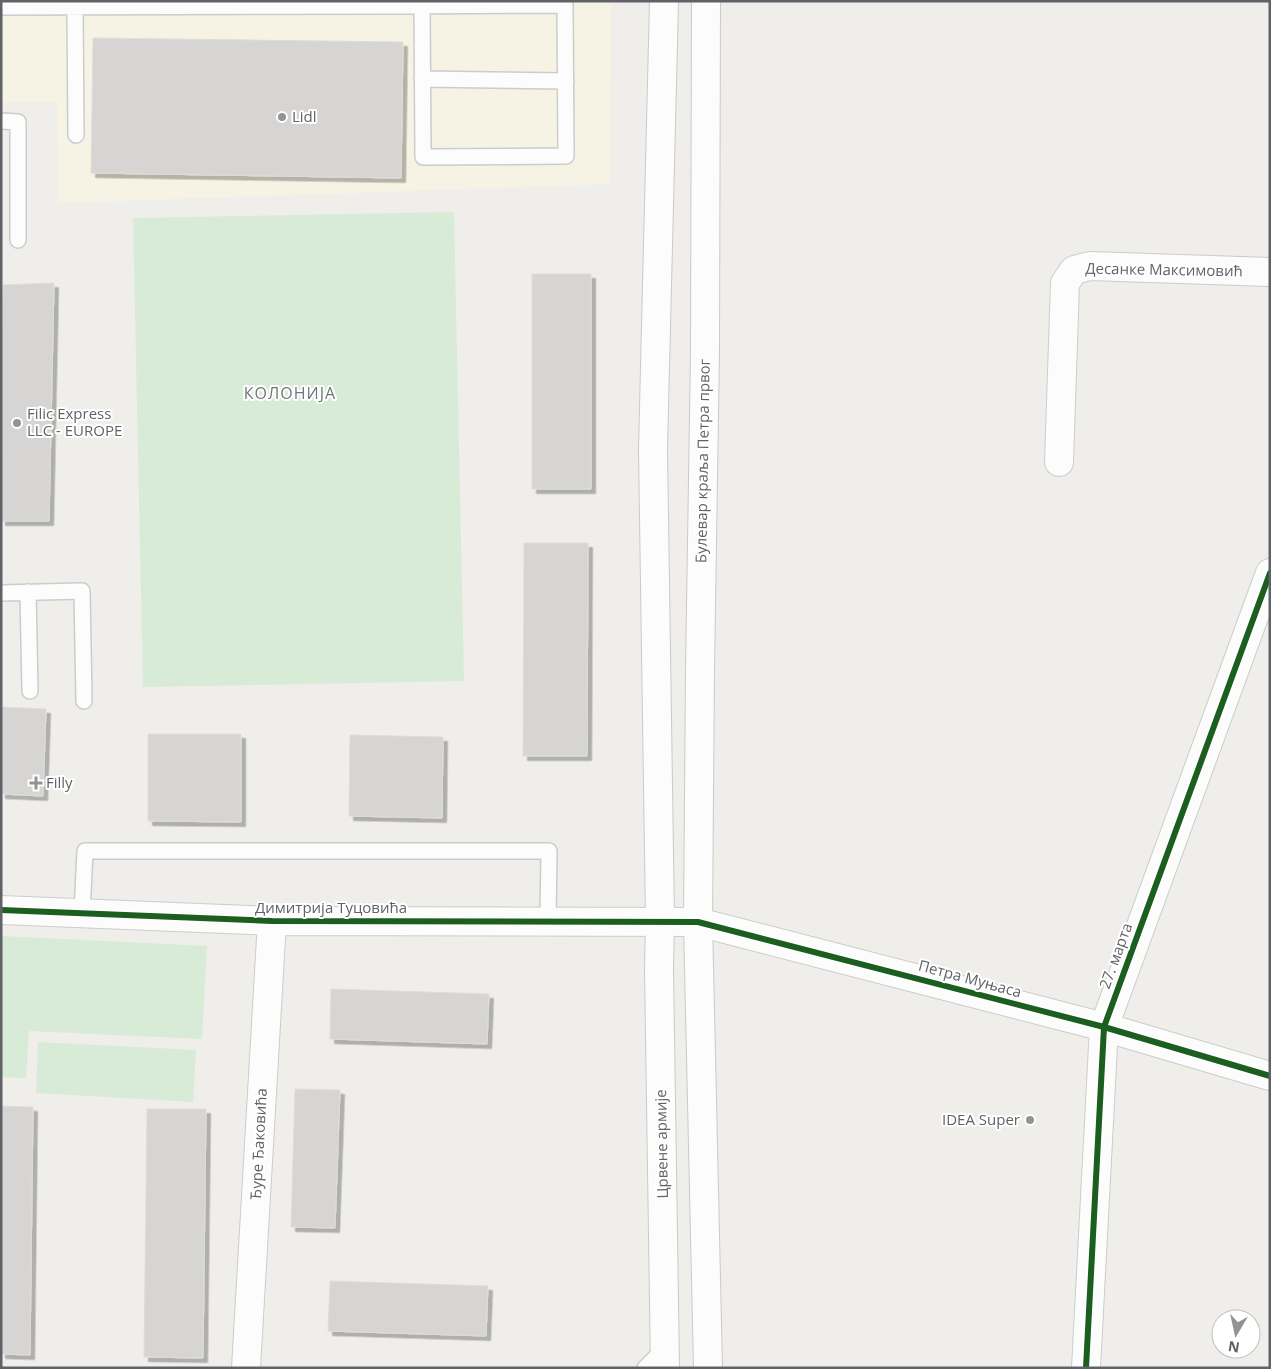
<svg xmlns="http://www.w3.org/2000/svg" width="1271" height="1369" viewBox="0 0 1271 1369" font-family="'Open Sans',sans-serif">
<defs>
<filter id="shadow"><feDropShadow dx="4.5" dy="4.5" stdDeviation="0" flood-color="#0004"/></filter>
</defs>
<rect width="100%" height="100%" fill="#efeeea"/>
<path fill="#f7f3e4" d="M1,1h610l-1,183 -552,19 -1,-101h-56z"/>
<path fill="#d8ebd6" d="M454,212l10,469 -321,6 -10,-469z
M1,936l206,10 -5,93 -173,-8 -3,47 -25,-1z
M38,1042l158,8 -3,52 -157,-9z"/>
<path fill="#d6d5d3" stroke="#deddd9" filter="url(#shadow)" d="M93,38l310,4 -2,136 -310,-5z
M532,274h59v215h-59z
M54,283l-5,238h-48l2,-236z
M524,543h64l-1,213h-64z
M1,707l45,2 -3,87 -42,-2z
M148,734h93v88l-93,-1z
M350,735l93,2 -1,81 -93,-2z
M331,989l158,5 -2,50 -157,-5z
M295,1089l45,1 -5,138 -44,-1z
M1,1106l32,1 -3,248 -29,-1z
M147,1109h59l-3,249 -59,-1z
M330,1281l158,5 -2,50 -158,-5z"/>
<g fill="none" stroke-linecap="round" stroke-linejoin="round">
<defs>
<path id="lane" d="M1,7l386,-1 178,-1 1,151 -143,1 -1,-151v-5
M75,7l1,128
M422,79l144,2
M1,121l17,1v118
M28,592l2,99
M1,593l81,-2 2,110
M82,913l3,-62h464l-1,70
M645,1368l20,-20"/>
<path id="street" d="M1059,462l6,-179 9,-13 16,-4 180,6
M1,910l271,11 426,1 406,105 166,49
M246,1368l26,-447
M1086,1368l18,-341 166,-454"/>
<path id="secondary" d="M664,1l-11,448 7,471 -1,49 6,399
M706,1l-1,351 -5,319 -2,251 10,446"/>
</defs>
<use href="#lane" stroke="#cbcccc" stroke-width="18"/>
<use href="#street" stroke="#cbcccc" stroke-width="30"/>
<use href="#secondary" stroke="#cacacb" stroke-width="30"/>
<use href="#lane" stroke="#fdfcfc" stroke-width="15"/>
<use href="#street" stroke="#fdfcfc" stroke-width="28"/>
<use href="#secondary" stroke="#fdfcfc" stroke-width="28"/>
<defs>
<path id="cycleway" d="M1,910l271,11 426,1 406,105 166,49
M1086,1368l18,-341 166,-454"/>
</defs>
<use href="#cycleway" stroke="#fff" stroke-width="9"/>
<use href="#cycleway" stroke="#1b5e20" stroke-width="6"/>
</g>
<g fill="#919496" stroke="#fff" stroke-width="2">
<circle cx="282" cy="117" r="5"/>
<circle cx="17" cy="423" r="5"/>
<path d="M33.5 775.5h5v5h5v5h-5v5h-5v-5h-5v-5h5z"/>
<circle cx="1030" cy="1120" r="5"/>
</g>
<g text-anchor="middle" stroke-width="4" stroke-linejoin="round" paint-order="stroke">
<g font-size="15" fill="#5f6368" stroke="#fff" text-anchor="start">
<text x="292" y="122">Lidl</text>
<text x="27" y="419">Filic Express<tspan x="27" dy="17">LLC - EUROPE</tspan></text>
<text x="46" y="788">Filly</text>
<text x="1020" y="1125" text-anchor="end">IDEA Super</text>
</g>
<g font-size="15" fill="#5f6368" stroke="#fff">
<text transform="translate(1164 270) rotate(1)" y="5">Десанке Максимовић</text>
<text transform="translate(703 461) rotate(-89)" y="5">Булевар краља Петра првог</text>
<text x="331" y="913">Димитрија Туцовића</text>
<text transform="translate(1116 956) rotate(-70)" y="5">27. марта</text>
<text transform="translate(970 979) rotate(15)" y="5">Петра Муњаса</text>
<text transform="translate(259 1144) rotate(-87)" y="5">Ђуре Ђаковића</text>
<text transform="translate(662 1144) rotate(-91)" y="5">Црвене армије</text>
</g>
<g font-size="16" letter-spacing="1" fill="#70757a" stroke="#fff">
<text x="290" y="399">КОЛОНИЈА</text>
</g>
</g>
<rect width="1271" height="1369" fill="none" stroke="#5f6368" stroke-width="5"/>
<g transform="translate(1236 1334) rotate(189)"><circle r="24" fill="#ffffff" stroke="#bfc1c3"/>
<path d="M0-4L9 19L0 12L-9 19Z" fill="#919496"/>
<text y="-8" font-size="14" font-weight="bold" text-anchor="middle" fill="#5f6368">N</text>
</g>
</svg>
